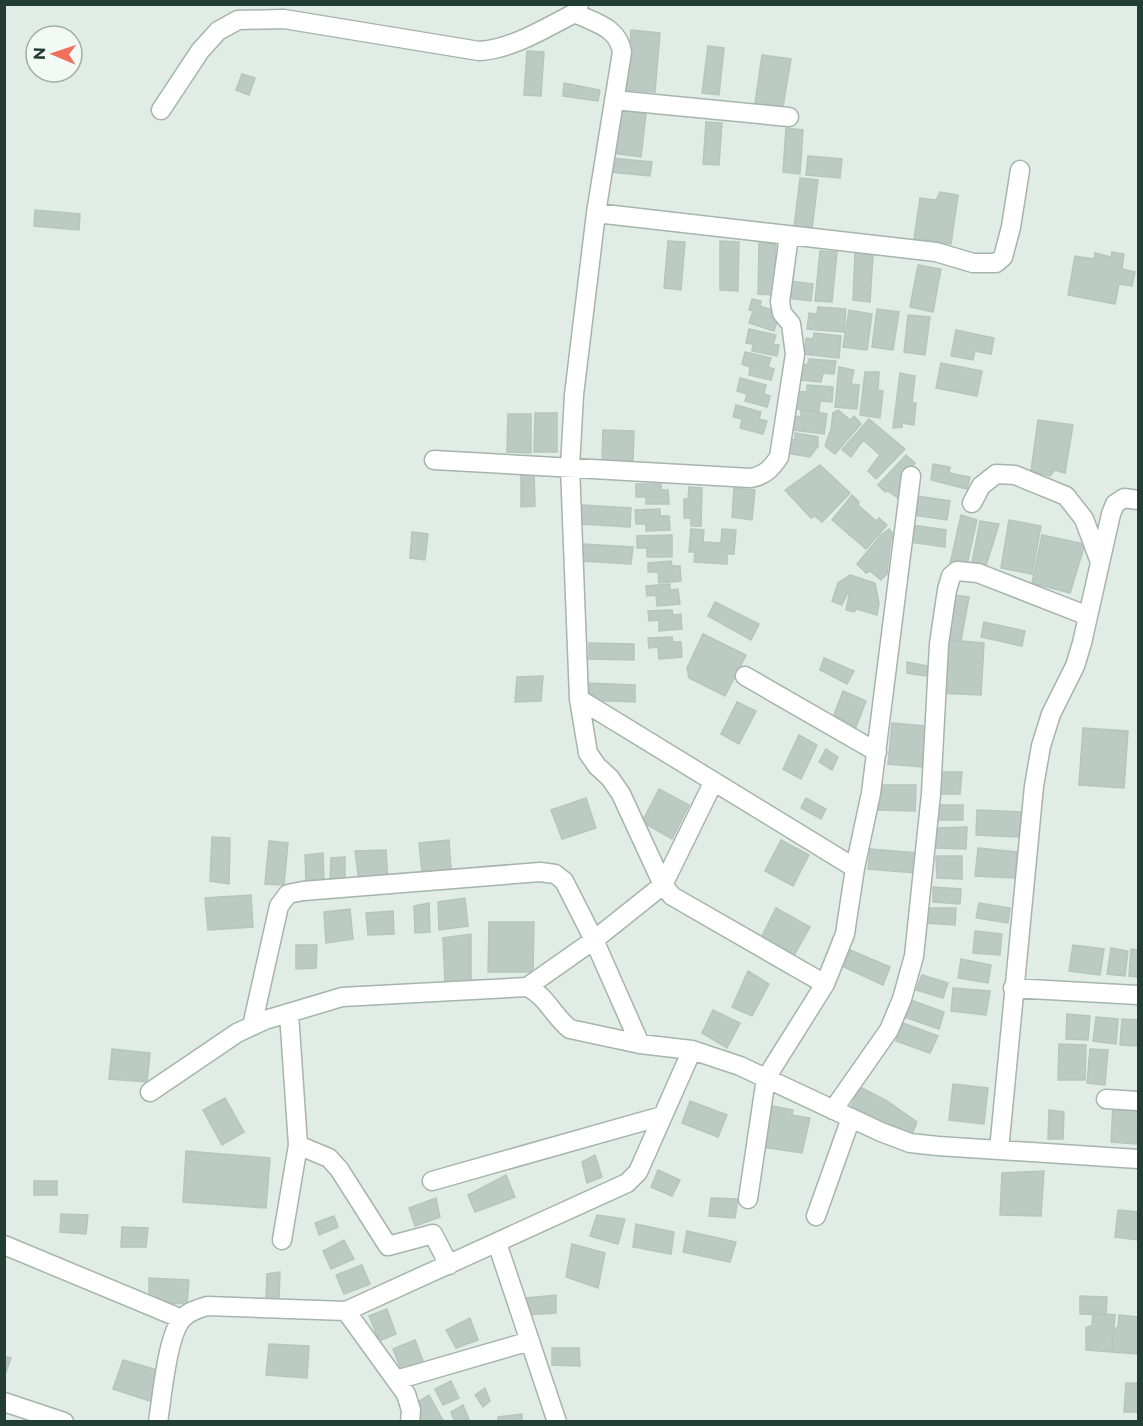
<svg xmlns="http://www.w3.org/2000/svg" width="1143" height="1426" viewBox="0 0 1143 1426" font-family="Montserrat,sans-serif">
<rect width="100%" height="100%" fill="#e2ece7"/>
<path fill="#bbcac2" stroke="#b5c6bd" stroke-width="1.5" d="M631,30l29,3 -5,59 -28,-2z
M708,46l16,2 -5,47 -17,-2z
M527,51l17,1 -3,44 -17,-1z
M762,55l29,4 -8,48 -28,-4z
M242,74l13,4 -6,17 -13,-5z
M564,83l36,7 -2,11 -35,-5z
M619,110l27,4 -5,43 -28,-4z
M706,122l16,1 -3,42 -16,-1z
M786,128l17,2 -3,44 -17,-2z
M808,156l34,3 -2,19 -34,-3z
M611,158l41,4 -2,14 -40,-4z
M800,178l18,2 -6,49 -18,-2z
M940,192l18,3 -7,49 -37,-5 6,-41 16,2z
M35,210l45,4 -1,16 -45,-4z
M668,241l17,1 -4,48 -17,-2z
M720,241l19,1 -1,49 -18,-1z
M759,243l17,1 -2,51 -16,-1z
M820,251l17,1 -5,50 -17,-1z
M1112,252l12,2 -2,15 13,3 -3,14 -13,-2 -4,20 -47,-9 7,-39 19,3 1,-6 16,4z
M855,253l18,2 -3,47 -17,-2z
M918,265l23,4 -8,43 -23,-5z
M788,281l25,3 -2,17 -25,-3z
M752,299l9,2 -1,5 12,4 -2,6 8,3 -4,12 -25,-8 4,-12 -4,-1z
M818,307l28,2 -2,23 -37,-3 2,-16 8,1z
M877,309l22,3 -6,38 -21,-3z
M849,310l23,4 -5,36 -24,-3z
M908,315l22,2 -5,38 -21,-3z
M749,329l27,6 -3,9 6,1 -2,11 -25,-5 1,-7 -7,-1z
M956,330l38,8 -3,16 -16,-3 -2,9 -22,-4z
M814,333l27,3 -2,22 -35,-4 2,-16 7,1z
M745,352l26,6 -3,9 6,2 -3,11 -22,-5 1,-8 -8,-3z
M809,359l27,2 -2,13 -11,-1 -2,9 -20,-2 1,-15 6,-1z
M941,363l41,8 -5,25 -41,-8z
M839,367l15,3 -3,14 8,1 -2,24 -22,-2z
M865,372h14l-1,18 5,1 -3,27 -20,-3z
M900,373l15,3 -3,27h4l-2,22 -12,-2v4l-9,1z
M740,378l26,7 -2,9 6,2 -3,11 -22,-6 2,-7 -10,-3z
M807,385l26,2 -1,15 -12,-1 -1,10 -24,-2 1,-18 11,1z
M736,405l25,7 -2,7 8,2 -4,13 -23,-6 2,-9 -9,-2z
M801,410l26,4 -3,20 -31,-4 2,-14 6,1z
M838,410l12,10 4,-4 7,8 -26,30 -10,-8 6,-17 2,-16z
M535,413h22v39h-23z
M508,414h23v39l-24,-1z
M869,419l36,30 -29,30 -8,-8 12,-16 -17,-15 -12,17 -9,-7z
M1038,420l35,5 -8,48 -10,-3 -5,6 -19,-5z
M603,430l31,1 -1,31 -31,-2z
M795,433l23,4v9l-8,11 -24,-4 1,-14 8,1z
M906,455l9,8 -8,11 -1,30 -18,-13 -3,1 -7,-7z
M933,464l17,3 -1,6 21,4 -3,12 -36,-9z
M820,465l30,28 -28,29 -7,-6 -4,2 -26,-28z
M521,471h13l1,35 -14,1z
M636,484h25v6h7l1,14h-23v-7h-10z
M689,487l13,1 -1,38h-10v-8h-7v-19h4z
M734,488l21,2 -3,30 -20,-3z
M852,495l7,7 -1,3 18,16 3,-3 8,7 -21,24 -34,-29z
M917,496l33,5 -3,19 -33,-5z
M582,505l49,3 -1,19 -49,-3z
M660,509v7h9l1,14 -24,1v-7h-10l-1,-14z
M961,515l16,5 -11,49 -16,-5z
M1009,520l32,6 -9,48 -31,-6z
M980,521l19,3 -15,48 -13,-4z
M912,525l34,5 -1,17 -35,-5z
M691,529l13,1 -1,12 18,1 1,-14 14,1 -2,24h-7v10l-33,-2 1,-10h-6z
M889,529l6,7 -4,4 -4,34 -6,6 -11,-9 -4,2 -9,-9 24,-29z
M412,532l16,2 -3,26 -15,-2z
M672,535v22h-25v-9h-10v-12z
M1042,535l43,9 -15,49 -38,-10z
M582,544l51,3 -2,17 -50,-3z
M671,561l1,5h8l1,15 -22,2 -1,-11h-10v-9z
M850,575l25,8 4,20 -2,12 -20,-6 -3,3 -8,-2 3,-15 -2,-1 -5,11 -10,-4 6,-18z
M670,584v6l8,-1 2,15 -23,2 -1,-11 -9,1 -1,-10z
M953,595l16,2 -8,44 -12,-1z
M715,602l44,22 -8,16 -43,-24z
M672,610l1,5 8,-1 1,15 -23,2v-11l-10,1 -1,-10z
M984,622l41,9 -3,15 -41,-9z
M703,634l43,21 -21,41 -36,-18 -2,-10z
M672,637l1,5h8l1,15 -23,2 -1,-12 -9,1 -1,-10z
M937,639l47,4 -3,52 -42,-2z
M589,643l45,1v16l-45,-1z
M824,658l30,13 -7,13 -27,-14z
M907,662l21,4 -2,10 -19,-3z
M543,676l-2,25 -26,1 2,-25z
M586,683l49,2v17l-49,-2z
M843,691l23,10 -10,26 -22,-12z
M737,702l19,9 -17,33 -18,-10z
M892,723l34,3 -3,41 -35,-3z
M1083,728l45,3 -4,57 -45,-3z
M799,735l18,10 -16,34 -18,-10z
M826,749l12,8 -6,13 -13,-8z
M941,772h21l-2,22h-20z
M879,785h37l-1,26 -37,-1z
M659,789l30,16 -17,34 -30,-17z
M586,798l10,30 -34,11 -11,-29z
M806,798l20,11 -5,10 -20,-11z
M937,805h26v15h-26z
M977,810l47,2 -5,25 -43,-2z
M967,827l-1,22 -30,-1 1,-20z
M212,837l18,1 -1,46 -19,-3z
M449,840l2,30 -29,2 -3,-29z
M781,840l28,15 -16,31 -28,-15z
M269,841l19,2 -4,42 -19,-1z
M978,848l39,4 -2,26 -40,-2z
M870,849l48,4 -2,20 -48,-4z
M386,850l2,30 -29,2 -4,-31z
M323,853l1,28h-18l-1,-26z
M936,856h26v23l-25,-1z
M345,857v23l-15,1 1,-23z
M933,887l28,2 -1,15 -27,-2z
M251,895l2,32 -45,3 -3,-32z
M465,898l3,28 -29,4 -1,-28z
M429,903l1,29 -15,1 -1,-27z
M979,903l31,5 -2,15 -32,-5z
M776,908l34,19 -18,32 -32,-19z
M925,908h31l-1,17 -30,-2z
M350,909l3,30 -27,4 -2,-31z
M393,911l1,23 -26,1 -2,-22z
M489,922h45l-1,50h-45z
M975,931l27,3 -2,21 -27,-2z
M471,934v47l-26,3 -2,-46z
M296,945h21l-1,23 -20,1z
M1073,945l31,4 -4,26 -31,-4z
M1111,948l17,3 -3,25 -18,-2z
M1131,949l7,1v27l-9,-1z
M850,950l40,17 -7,18 -39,-18z
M961,959l30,6 -3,18 -30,-5z
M748,971l21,13 -17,32 -20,-9z
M922,975l26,8 -5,15 -27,-8z
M953,988l37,3 -4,24 -35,-4z
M908,999l36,13 -5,17 -35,-12z
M713,1010l27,13 -13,25 -25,-15z
M1067,1014l23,2 -2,24 -22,-1z
M1096,1017l22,2 -2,25 -23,-3z
M1122,1019l16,1v26l-18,-1z
M903,1023l35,13 -8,17 -34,-12z
M1059,1044l27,1 -1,35h-27z
M112,1049l38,4 -3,29 -38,-3z
M1090,1049l18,1 -3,35 -18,-2z
M953,1084l35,4 -4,36 -35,-4z
M860,1087l27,14 30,21 -6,15 -63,-25z
M225,1098l19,34 -22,13 -19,-35z
M690,1101l37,14 -9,22 -36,-14z
M1113,1105l25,2 -1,37 -26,-2z
M773,1106l20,4 -1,5 18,3 -8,35 -40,-6z
M1049,1110l15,2 -1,27h-15z
M186,1151l84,7 -4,50 -83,-6z
M595,1155l7,22 -15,6 -5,-21z
M658,1170l22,10 -8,16 -21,-9z
M1044,1171l-3,45 -41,-1 2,-42z
M506,1175l9,22 -40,15 -7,-17z
M34,1181h23v14h-23z
M436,1198l4,19 -25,9 -6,-18z
M711,1198l27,1 -3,19 -26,-2z
M1118,1210l20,2v28l-23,-3z
M61,1214l27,1 -2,19 -26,-2z
M597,1215l28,4 -7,25 -28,-8z
M334,1216l4,11 -19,8 -4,-12z
M636,1224l38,8 -3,22 -38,-7z
M122,1227l26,1 -2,19h-25z
M687,1231l49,11 -6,20 -47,-10z
M344,1240l10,19 -23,10 -8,-18z
M572,1244l33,9 -7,35 -32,-11z
M362,1265l8,19 -26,10 -8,-19z
M280,1272l-1,28h-13l1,-26z
M149,1278l40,2 -2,24 -38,-2z
M556,1295v18l-30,2 1,-17z
M1080,1296l27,1 -1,18 -26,-1z
M387,1309l9,25 -17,7 -10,-25z
M1093,1313l22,2 -3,37 -26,-2v-22l6,-3z
M1119,1315l19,2v37l-26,-2 1,-22 5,-3z
M470,1318l8,22 -22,8 -10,-18z
M415,1340l9,23 -22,9 -9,-23z
M269,1344l40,2 -2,32 -41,-3z
M552,1348h27l1,18 -28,-1z
M4,1356l7,2 -7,19z
M123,1360l41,12 -11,30 -40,-13z
M451,1381l8,17 -16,7 -8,-16z
M1126,1383h12v29h-14z
M485,1388l5,13 -7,6 -8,-12z
M429,1395l15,27h-21l-10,-17z
M463,1405l7,17h-15l-4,-10z
M522,1414v8h-24v-5z"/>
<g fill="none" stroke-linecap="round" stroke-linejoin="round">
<defs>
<path id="minor" d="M579,4l-4,9c20,10 43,14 47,39l-26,161 -22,182 -4,72 9,232 9,54 9,13 13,12 11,16 42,91 9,11 153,88
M614,100l175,17
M161,110l39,-59 18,-20 20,-11 46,-1 195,32c34,-2 66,-23 96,-38
M596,213l340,39 37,11h23l7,-6 8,-30 9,-57
M434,460l317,18c14,-3 20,-9 28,-21l16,-103 -4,-30 -9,-11 -2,-11 9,-66
M972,503l9,-17 15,-12 19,1 51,21 18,23 16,43
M745,676l132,76
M579,699l276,169
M527,987l67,-47 69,-55 50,-102
M1013,988l125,7
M252,1026l27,-120 9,-12 15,-3 237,-19 15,2 9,7 30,59 46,104
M150,1092l87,-59 28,-13 77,-23 185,-10c19,8 27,30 43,42l70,15 52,6 48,16 141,66 29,11 28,3 200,13
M1106,1099l32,2
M833,1110l56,-80 13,-31 12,-43 17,-162 8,-150 8,-54 4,-14 6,-5 21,2 110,43
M298,1145l31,13 10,11 49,77 45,-12 16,31
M999,1150l35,-364 7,-40 10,-32 24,-48 7,-23 29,-129 4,-10 9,-6 14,2
M432,1181l230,-65
M748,1199l18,-121 59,-94 20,-50 10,-66 16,-75 40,-317
M816,1216l35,-98
M282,1240l16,-95 -9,-132
M497,1243l60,179
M4,1245l178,74
M396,1380l134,-39
M4,1402l60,20
M158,1422c4,-24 9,-86 24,-103 6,-7 15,-10 25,-13l139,5
M410,1422l1,-12 -5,-16 -60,-83 281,-128 11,-11 54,-122"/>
</defs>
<use href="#minor" stroke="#a5b4ad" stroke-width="21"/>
<use href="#minor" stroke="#fff" stroke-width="18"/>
</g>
<rect width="1143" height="1426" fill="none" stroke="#223d33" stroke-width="12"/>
<g transform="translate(54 54) rotate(272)"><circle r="28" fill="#f3f9f5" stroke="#9faea7" stroke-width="1.5"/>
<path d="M0-4.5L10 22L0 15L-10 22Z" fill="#f06f5d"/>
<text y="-9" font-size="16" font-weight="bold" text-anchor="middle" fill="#223d33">N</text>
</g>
</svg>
